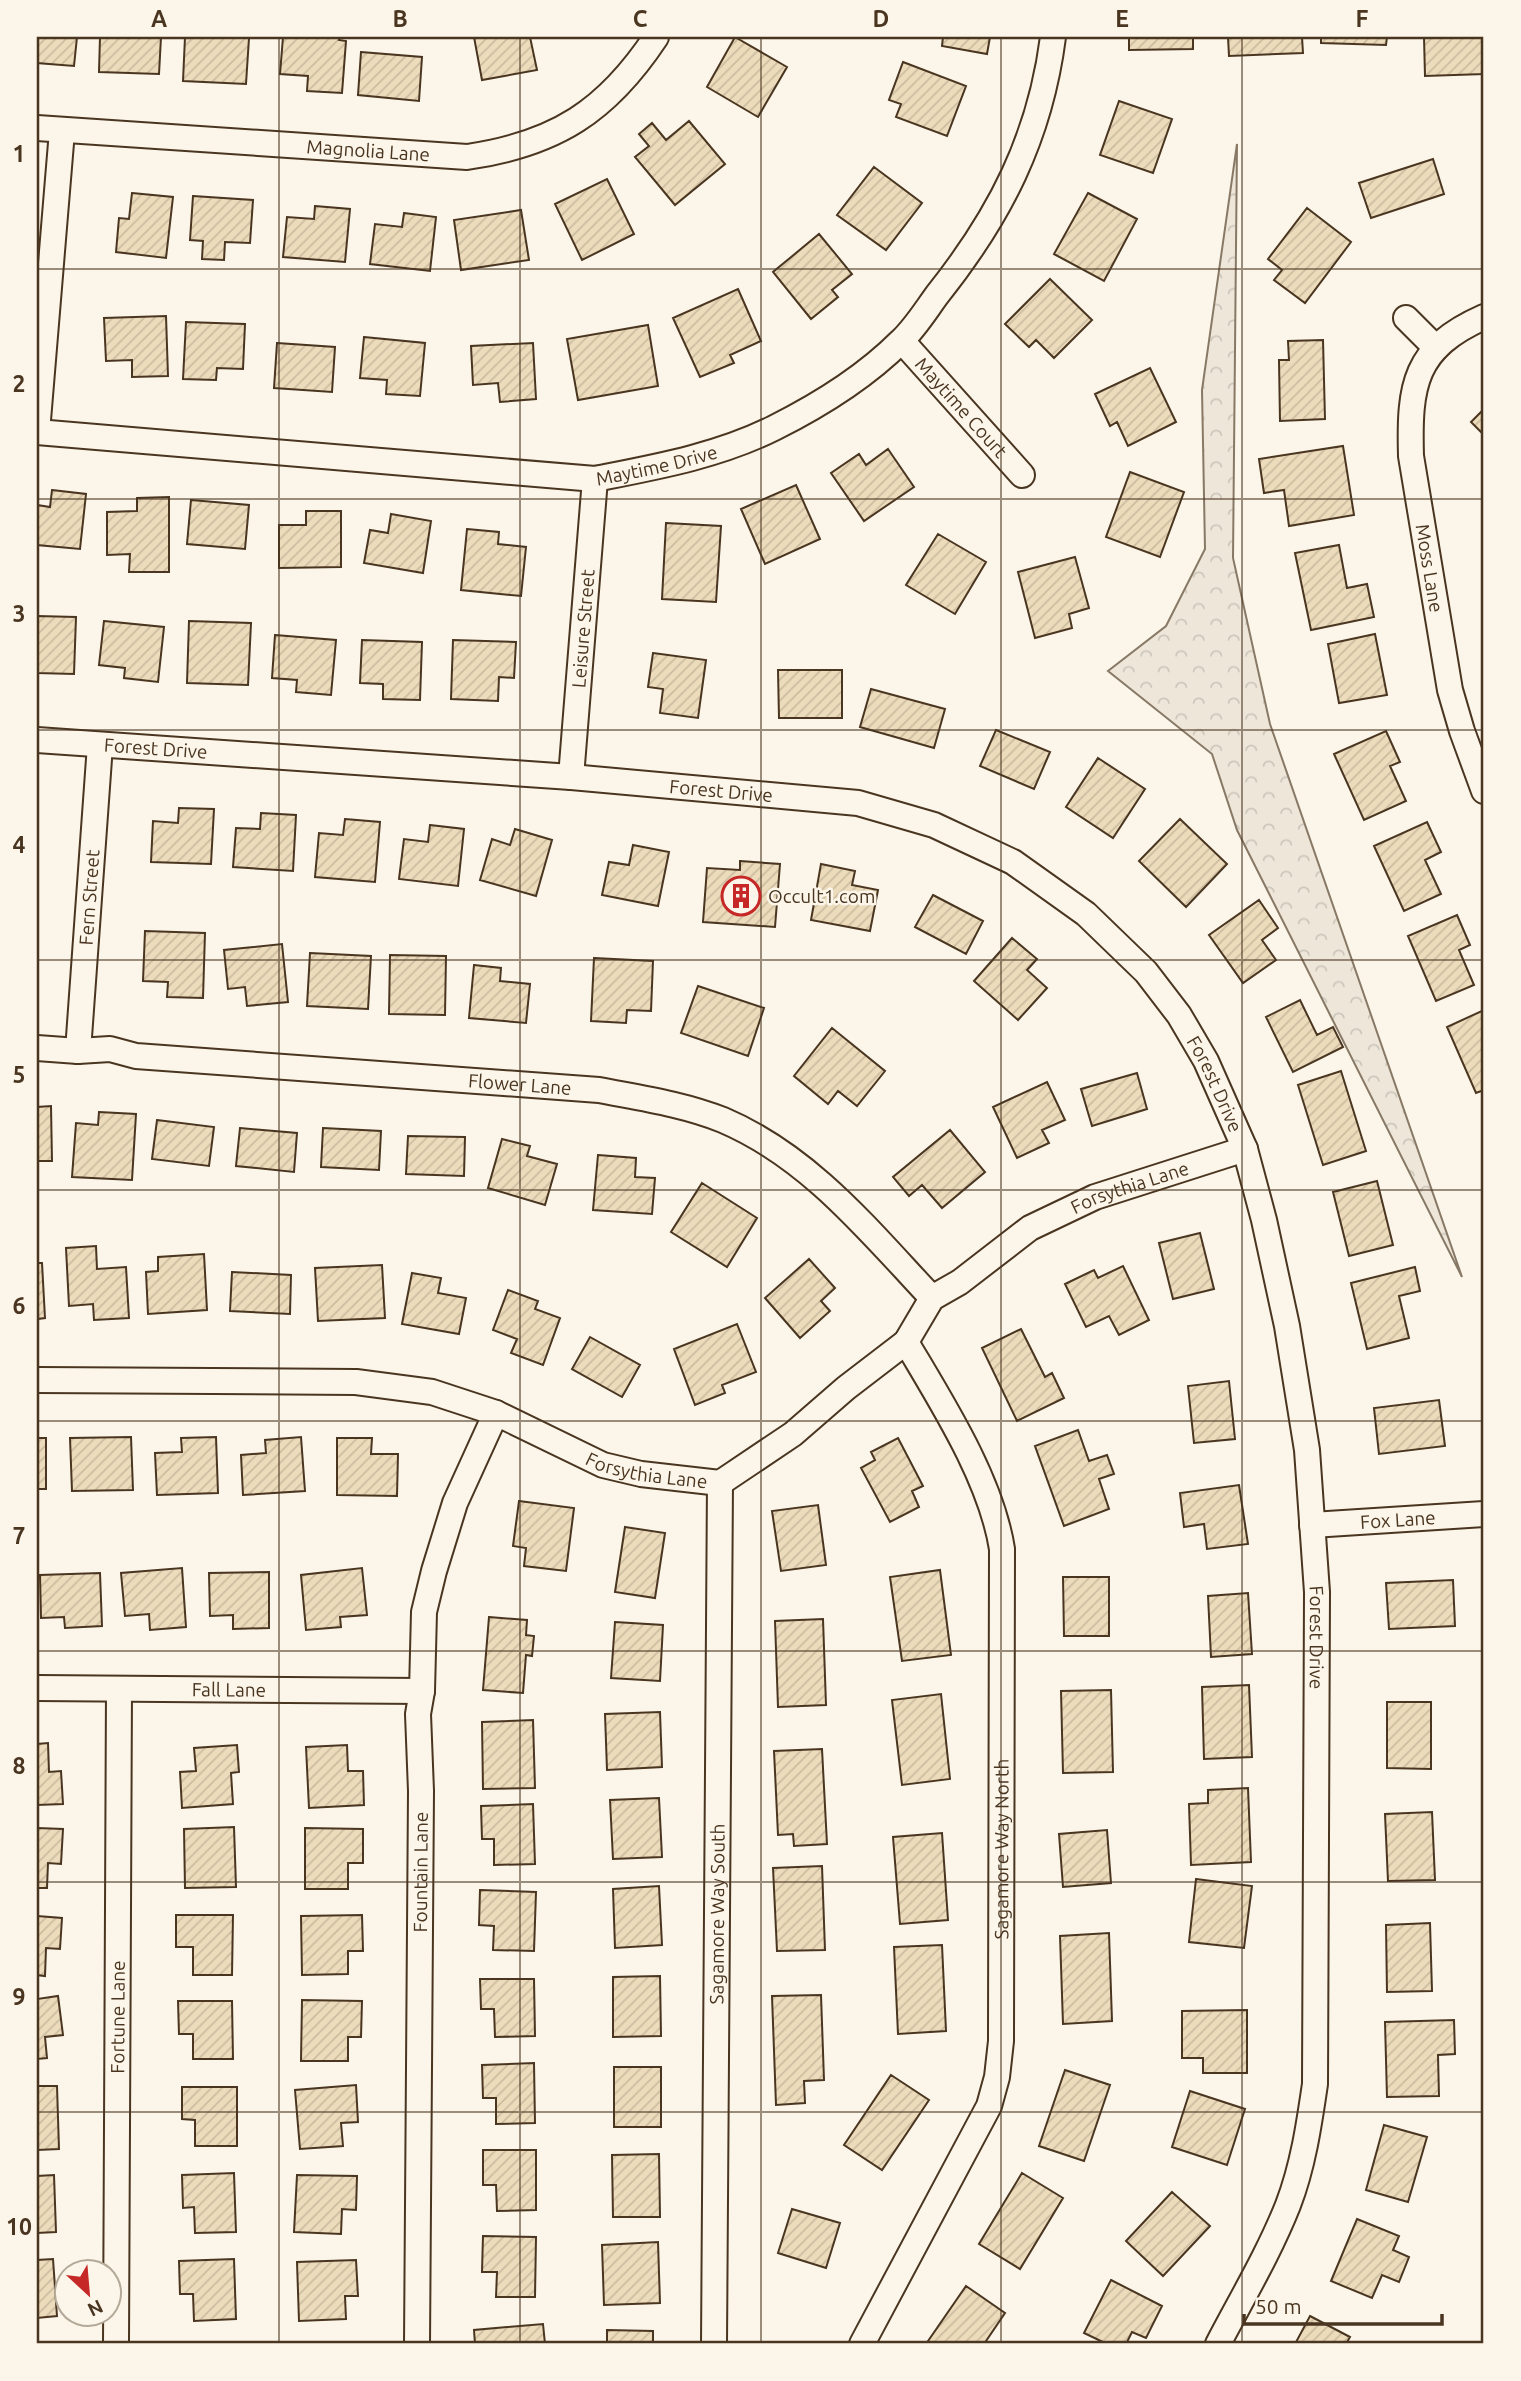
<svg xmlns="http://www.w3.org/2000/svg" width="1521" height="2381" viewBox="0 0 1521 2381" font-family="Ubuntu,sans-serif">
<defs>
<pattern id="forest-crowns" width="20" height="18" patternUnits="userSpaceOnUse" patternTransform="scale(1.75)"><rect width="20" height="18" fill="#ede6d9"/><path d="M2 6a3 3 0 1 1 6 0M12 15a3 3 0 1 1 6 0" fill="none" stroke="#cdc6ba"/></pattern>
<pattern id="building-hatch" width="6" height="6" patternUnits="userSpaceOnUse" patternTransform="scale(1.75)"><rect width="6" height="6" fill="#ecdcbc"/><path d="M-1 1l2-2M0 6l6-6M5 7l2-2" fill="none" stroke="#ccbda1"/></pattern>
</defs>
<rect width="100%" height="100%" fill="#fbf6e9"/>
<path fill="url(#forest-crowns)" stroke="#887966" stroke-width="2" d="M1237,144l-4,414 37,166 192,553 -225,-447 -25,-76 -104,-83 58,-45 39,-77 -3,-159z"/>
<path fill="url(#building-hatch)" stroke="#4a3520" stroke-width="2" d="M37,37h40l-3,29 -37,-3z
M100,37h61l-2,37 -60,-2z
M185,37l64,1 -3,46 -63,-3z
M283,37h57l-1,3 7,1 -4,52 -35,-2 1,-15 -28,-2z
M474,37h56l7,33 -55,10z
M735,37l52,30 -29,50 -51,-30z
M943,37h47l-3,17 -45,-8z
M1129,37h64v12l-64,1z
M1228,37h74l1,16 -74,3z
M1321,37h66l-1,8 -65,-2z
M1424,37h60v37l-59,2z
M361,52l61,5 -3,44 -61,-6z
M903,62l63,24 -19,50 -51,-19 5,-13 -12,-4z
M1119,101l53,18 -19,54 -53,-18z
M689,121l36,43 -50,41 -40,-48 14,-11 -10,-12 13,-11 14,17z
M1433,159l11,35 -73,24 -12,-35z
M874,167l48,36 -36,47 -49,-35z
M607,179l27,55 -52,26 -27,-56z
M132,193l41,4 -7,61 -50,-6 3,-34 10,1z
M1088,193l49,26 -33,62 -50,-27z
M193,196l60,4 -3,43 -25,-1 -1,18 -22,-1 1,-18 -13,-1z
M315,206l35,3 -5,53 -62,-5 4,-40 27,2z
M1307,208l44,34 -46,61 -31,-23 8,-10 -14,-11z
M521,210l8,50 -68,10 -7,-50z
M404,213l32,4 -6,54 -60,-7 5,-40 27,3z
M819,234l33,40 -20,16 6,7 -27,22 -38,-47z
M1050,279l42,41 -38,38 -18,-18 -7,7 -24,-23z
M738,289l23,52 -31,14 4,8 -34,14 -27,-59z
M166,316l2,60 -36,1v-17l-26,1 -2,-43z
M186,322l59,2 -2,45 -26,-1 -1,12 -33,-1z
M648,325l10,61 -80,14 -11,-61z
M364,337l61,6 -5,53 -34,-2 1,-14 -27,-2z
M1323,340l2,79 -45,2 -1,-61h10l-1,-19z
M277,343l58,4 -3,45 -58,-4z
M533,343l3,56 -36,3 -2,-19 -25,2 -2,-39z
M1150,368l26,54 -48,24 -11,-24 -7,4 -15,-32z
M1484,409v26l-13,-13z
M1343,446l11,69 -65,11 -5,-36 -20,3 -5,-34z
M888,449l26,38 -50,34 -33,-48 28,-19 7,11z
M1130,472l54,20 -24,65 -54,-20z
M796,485l24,54 -55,25 -24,-55z
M52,490l34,4 -6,55 -43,-4v-40l13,2z
M169,497v75h-40l1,-18 -23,1v-43l30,-1v-13z
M191,500l58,5 -4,44 -58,-5z
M306,511h35v56l-62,1v-43h27z
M391,514l40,7 -8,52 -59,-10 6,-33 18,3z
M666,523l55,3 -5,76 -54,-3z
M467,529l32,3 -1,12 28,3 -5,49 -60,-6z
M938,534l48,28 -31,52 -49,-29z
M1339,545l8,43 20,-4 7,33 -63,13 -16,-77z
M1075,557l14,51 -20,6 3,14 -37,10 -17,-66z
M37,616l39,1 -2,57 -37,-1z
M104,621l60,6 -6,55 -34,-4 1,-10 -26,-3z
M189,621l62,2 -3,62 -61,-2z
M1375,634l12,61 -48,8 -11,-59z
M275,635l61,5 -5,55 -35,-3 1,-12 -25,-2z
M362,640l60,2 -2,58 -37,-1v-15l-23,-1z
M453,640l63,2 -2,36 -15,-1 -1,24 -47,-2z
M653,653l53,7 -8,58 -38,-5 3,-24 -15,-2z
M778,670h64v48h-63z
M871,689l74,20 -11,39 -74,-21z
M996,730l54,22 -16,37 -54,-23z
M1386,731l14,31 -10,4 16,35 -42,19 -30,-66z
M1098,758l47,31 -32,49 -47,-31z
M179,808l35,1 -3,55 -60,-2 2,-41 25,2z
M261,813l35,2 -3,56 -60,-4 3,-39 24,1z
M345,819l35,3 -5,60 -60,-5 4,-44 24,2z
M1180,819l47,45 -41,43 -47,-46z
M1427,822l14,30 -16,8 16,34 -37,17 -30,-65z
M430,825l34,4 -6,57 -59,-7 5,-40 24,3z
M515,829l37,11 -16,56 -56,-16 12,-41 18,6z
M633,845l36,7 -11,54 -56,-11 7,-33 20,3z
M740,861l40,3 -5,63 -72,-5 4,-54 33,2z
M821,864l34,7 -3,14 26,5 -8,41 -59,-11z
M933,895l50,26 -17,33 -51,-27z
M1259,900l19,28 -16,12 14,20 -33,23 -34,-48z
M1457,915l13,30 -11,5 15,35 -38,16 -28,-65z
M145,931l60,2 -2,65 -36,-1 1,-15 -25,-1z
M1012,938l25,21 -10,11 20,18 -29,32 -44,-39z
M282,944l6,58 -41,4 -2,-19 -17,2 -4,-39z
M310,953l61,3 -3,53 -61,-3z
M390,955l56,1 -1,59 -56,-1z
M594,958l59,3 -2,50 -24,-1 -1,13 -35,-2z
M474,965l27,3 -1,13 30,3 -4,39 -57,-5z
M698,986l66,22 -16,48 -67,-23z
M1300,1000l17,35 16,-8 10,20 -50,25 -27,-55z
M1484,1010v80l-8,3 -29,-66z
M832,1028l53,43 -28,35 -19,-15 -10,13 -34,-28z
M1341,1071l25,80 -43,14 -25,-80z
M1137,1073l10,36 -55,17 -11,-37z
M1047,1082l18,38 -23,10 7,13 -32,15 -24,-51z
M51,1106l1,55h-15v-54z
M99,1112l37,2 -4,66 -60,-3 4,-54 22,2z
M157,1120l57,7 -5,39 -57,-7z
M240,1128l57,5 -3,39 -58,-6z
M323,1128l58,3 -2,39 -58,-3z
M950,1130l35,42 -43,36 -20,-23 -13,11 -16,-19z
M408,1136l57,1 -1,39 -58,-2z
M502,1139l28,7 -3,10 30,8 -12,41 -57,-17z
M598,1155l38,3 -1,19 20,1 -3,36 -59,-4z
M1377,1181l16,64 -44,11 -16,-64z
M702,1183l55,35 -30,49 -56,-35z
M1200,1233l14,56 -41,10 -14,-56z
M96,1246l1,23 29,-2 3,51 -35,2 -1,-16 -24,2 -3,-58z
M204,1254l3,56 -59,4 -2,-42 12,-1v-14z
M809,1259l26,29 -14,13 9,10 -30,27 -35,-40z
M37,1263h5l3,55 -8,1z
M382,1265l3,53 -67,3 -3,-53z
M1123,1266l26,54 -30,15 -10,-19 -23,11 -21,-43 29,-14 4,8z
M1415,1267l5,24 -21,5 10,42 -42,11 -16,-66z
M232,1272l59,3 -1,39 -60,-3z
M412,1273l29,5 -3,15 28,5 -7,36 -57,-10z
M508,1290l30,11 -3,8 25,9 -17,47 -32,-12 6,-14 -24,-9z
M737,1324l19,48 -34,13 3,8 -30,12 -21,-56z
M1021,1329l24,48 7,-4 12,25 -47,23 -35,-73z
M590,1337l50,28 -18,32 -50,-28z
M1229,1381l6,58 -41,4 -6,-57z
M1439,1400l6,46 -66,8 -5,-46z
M1078,1430l11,31 18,-6 7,19 -15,5 10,30 -45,17 -29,-80z
M131,1437l2,53 -61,1 -2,-53z
M216,1437l2,56 -61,2 -2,-42 27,-1 -1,-14z
M301,1437l4,54 -62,4 -2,-40 25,-2 -1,-13z
M37,1438h9v51h-9z
M337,1438h35l-1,16h27l-1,42 -60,-1z
M898,1438l25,48 -11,5 7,16 -29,15 -29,-54 14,-8 -4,-8z
M1239,1485l9,59 -41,5 -3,-25 -20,3 -4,-34z
M519,1501l55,7 -8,63 -42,-5 2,-18 -13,-2z
M818,1505l8,60 -45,6 -9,-60z
M625,1527l40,6 -10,65 -40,-6z
M182,1568l4,59 -36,3 -1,-16 -24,2 -4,-43z
M362,1568l5,47 -27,2 1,10 -35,3 -5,-55z
M940,1570l11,85 -49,6 -12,-84z
M269,1572v56l-36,1v-14l-23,1 -1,-43z
M100,1573l2,53 -37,2 -1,-11 -23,1 -1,-43z
M1063,1577h46v59h-45z
M1453,1580l2,46 -66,3 -3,-46z
M1248,1593l4,61 -41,3 -3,-61z
M489,1617l38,3 -1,15 8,1 -2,20 -6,-1 -3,38 -40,-3z
M823,1619l3,86 -48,2 -3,-86z
M615,1622l48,3 -3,56 -49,-3z
M1249,1685l3,72 -48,2 -2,-72z
M1111,1690l2,82 -50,1 -2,-82z
M941,1694l9,85 -48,6 -10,-85z
M1387,1702h44v67l-44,-1z
M660,1712l2,55 -55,3 -2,-56z
M533,1720l2,68 -52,1 -1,-67z
M48,1743l1,29 12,-1 2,33 -26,1v-61z
M237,1745l2,27 -8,1 2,31 -51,4 -2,-36 16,-1 -2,-23z
M347,1745l1,26h15l1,34 -55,3 -3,-61z
M822,1749l5,95 -33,2 -1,-12 -15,1 -4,-84z
M1248,1788l3,74 -60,3 -2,-61 19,-1v-13z
M659,1798l3,59 -49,2 -3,-59z
M533,1804l2,60 -41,1v-26h-12l-1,-33z
M1432,1812l3,68 -47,1 -3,-67z
M234,1827l2,60 -51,1 -1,-59z
M37,1828l26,1 -2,35 -13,-1 -1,25h-10z
M305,1828l58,1v34h-15v26h-43z
M1107,1830l4,53 -48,4 -4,-53z
M942,1833l6,87 -48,4 -7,-87z
M822,1866l3,84 -48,1 -4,-83z
M1196,1879l56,7 -8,62 -55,-6z
M659,1886l3,59 -47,3 -2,-59z
M480,1890l56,2 -2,59 -41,-1 1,-24 -15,-1z
M176,1915h57l-1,60h-39v-28h-17z
M362,1915l1,36h-15v23l-46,1 -1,-59z
M37,1916l25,2 -2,31 -14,-1 -1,28 -8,-1z
M1430,1923l2,68 -45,1 -1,-67z
M1109,1933l3,88 -49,3 -3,-88z
M942,1945l4,86 -48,3 -4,-87z
M660,1976l1,60 -48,1v-60z
M480,1979h54l1,57 -40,1 -1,-28h-13z
M821,1995l3,85 -20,1 1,22 -29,2 -4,-109z
M58,1996l5,39 -18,2 2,21 -10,1v-60z
M302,2000l60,1 -1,36h-13v24h-47z
M178,2001h54l1,58h-40v-25h-14z
M1247,2010v63h-44v-15h-21v-47z
M1454,2020l1,34 -17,1 1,41 -52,1 -2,-75z
M534,2063l1,60 -39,1v-26h-13l-1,-33z
M614,2067h47v60h-47z
M1065,2070l45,15 -26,76 -45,-15z
M891,2075l38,25 -47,70 -38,-25z
M356,2085l2,37 -17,1 2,23 -43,3 -5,-59z
M37,2086h20l2,63 -22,1z
M182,2087h55v59h-42v-26l-13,-1z
M1190,2091l55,18 -18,56 -55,-18z
M1384,2125l43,12 -19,65 -42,-12z
M483,2150h53v60l-39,1 -1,-26h-13z
M659,2154l1,63h-47l-1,-62z
M234,2173l2,59 -41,1 -1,-26 -11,1 -1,-33z
M1022,2173l41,25 -43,71 -41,-25z
M54,2175l2,57 -19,1v-57z
M297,2175l60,1 -1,34 -14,-1 -1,25 -47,-2z
M1172,2192l38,34 -47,50 -37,-35z
M792,2209l48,14 -14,45 -48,-15z
M1357,2219l42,17 -6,14 16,7 -10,25 -17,-7 -10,23 -41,-17z
M483,2236l53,1 -1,60h-39l1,-25h-15z
M658,2242l2,61 -56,2 -2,-60z
M53,2259l4,57 -20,2v-58z
M234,2259l2,60 -42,2 -1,-27h-13l-1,-33z
M356,2260l2,36h-13l1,23 -47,2 -2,-59z
M1111,2280l51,26 -16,32 -14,-6 -6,12h-19l-23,-11z
M966,2286l39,27 -21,31h-58z
M1310,2316l40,21 -4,7h-51z
M543,2324l2,20h-70l-1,-14z
M607,2330l46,1v13h-46z"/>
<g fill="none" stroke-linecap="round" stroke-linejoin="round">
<defs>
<g id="minor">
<path id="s1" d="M37,128l430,29c89,-13 140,-46 189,-120"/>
<path id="s2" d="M1484,317c-70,31 -75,68 -73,139l39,234 12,41 22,60"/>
<path d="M1406,318l30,30"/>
<path id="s3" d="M902,341l120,134"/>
<path id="s4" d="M37,432l558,47c61,-12 123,-23 179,-51 44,-22 92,-52 127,-87 14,-13 25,-31 36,-46 63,-79 103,-157 116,-258"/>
<path d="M37,432l25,-301"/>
<path id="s5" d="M37,740l534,37 287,26 76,22 79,37 73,52 60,58 33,43 27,46 39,88 19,71 23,106 20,124 10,142 -2,492c-6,41 -12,82 -27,121 -19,48 -46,93 -70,139"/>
<path id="s6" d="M571,777l24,-298"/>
<path id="s7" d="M37,1048l41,3 32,-2 26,7 463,34c41,8 84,14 124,30 87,37 146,111 209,178"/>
<path id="s8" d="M78,1051l22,-306"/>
<path id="s9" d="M37,1380l319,2 76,10 64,21 107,52 38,9 79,9 73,-49 53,-46 60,-46 26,-44 28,-16 70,-54 65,-31 150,-48"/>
<path id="s10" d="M1312,1525l172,-11"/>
<path id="s11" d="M37,1688l385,3"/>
<path id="s12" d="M116,2344l3,-654"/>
<path id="s13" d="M417,2344l4,-553 -3,-77 4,-23 2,-79 10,-41 21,-68 41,-90"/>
<path id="s14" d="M714,2344l6,-861"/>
<path id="s15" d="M862,2344l127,-238 8,-29 4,-36 1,-492c-11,-70 -60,-146 -96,-207"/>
</g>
</defs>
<use href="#minor" stroke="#4a3520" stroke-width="28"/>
<use href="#minor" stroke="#fbf6e9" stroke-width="24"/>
</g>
<path fill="none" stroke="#4a3520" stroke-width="2" stroke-opacity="0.55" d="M279,37v2307M520,37v2307M761,37v2307M1001,37v2307M1242,37v2307M37,269h1447M37,499h1447M37,730h1447M37,960h1447M37,1190h1447M37,1421h1447M37,1651h1447M37,1882h1447M37,2112h1447"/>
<defs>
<symbol id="building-ring" viewBox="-11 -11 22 22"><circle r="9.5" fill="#fbf6e9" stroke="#c62828" stroke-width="1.5"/><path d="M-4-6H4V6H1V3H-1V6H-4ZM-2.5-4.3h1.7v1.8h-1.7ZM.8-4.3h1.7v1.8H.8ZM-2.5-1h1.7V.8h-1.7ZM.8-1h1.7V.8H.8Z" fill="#c62828"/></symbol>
</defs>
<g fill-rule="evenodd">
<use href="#building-ring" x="719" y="874" width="44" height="44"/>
</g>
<g text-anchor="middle" stroke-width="5" stroke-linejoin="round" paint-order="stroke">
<g font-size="19" fill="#4a3520" stroke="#fbf6e9">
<text dy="7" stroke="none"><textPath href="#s1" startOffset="332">Magnolia Lane</textPath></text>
<text dy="7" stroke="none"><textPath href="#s3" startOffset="89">Maytime Court</textPath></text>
<text dy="7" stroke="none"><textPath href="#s4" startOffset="623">Maytime Drive</textPath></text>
<text dy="7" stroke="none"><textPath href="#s2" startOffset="285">Moss Lane</textPath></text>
<text dy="7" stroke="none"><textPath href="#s6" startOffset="149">Leisure Street</textPath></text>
<text dy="7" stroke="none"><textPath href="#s5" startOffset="119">Forest Drive</textPath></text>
<text dy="7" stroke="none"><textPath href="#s5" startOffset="686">Forest Drive</textPath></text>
<text dy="7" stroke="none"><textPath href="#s8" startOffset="154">Fern Street</textPath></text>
<text dy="7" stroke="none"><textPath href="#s5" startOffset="1295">Forest Drive</textPath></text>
<text dy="7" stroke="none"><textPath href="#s7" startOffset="485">Flower Lane</textPath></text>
<text dy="7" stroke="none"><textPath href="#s9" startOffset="1214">Forsythia Lane</textPath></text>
<text dy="7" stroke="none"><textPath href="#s9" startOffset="626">Forsythia Lane</textPath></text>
<text dy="7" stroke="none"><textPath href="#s10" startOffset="86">Fox Lane</textPath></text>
<text dy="7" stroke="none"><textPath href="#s5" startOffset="1862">Forest Drive</textPath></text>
<text dy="7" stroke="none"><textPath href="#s11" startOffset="192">Fall Lane</textPath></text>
<text dy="7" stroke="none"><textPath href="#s15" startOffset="528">Sagamore Way North</textPath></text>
<text dy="7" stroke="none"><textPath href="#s13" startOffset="472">Fountain Lane</textPath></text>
<text dy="7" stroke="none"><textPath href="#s14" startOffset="430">Sagamore Way South</textPath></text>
<text dy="7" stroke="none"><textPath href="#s12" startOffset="327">Fortune Lane</textPath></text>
</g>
<g font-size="19" fill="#4a3520" stroke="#fbf6e9" text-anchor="start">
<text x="768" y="903">Occult1.com</text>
</g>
</g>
<rect width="1521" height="2381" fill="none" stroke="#fbf6e9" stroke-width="77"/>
<g transform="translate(88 2293) rotate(154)"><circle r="33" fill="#fbf6e9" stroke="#b4a999" stroke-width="2"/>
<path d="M0-5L12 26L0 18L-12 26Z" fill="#c62828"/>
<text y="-10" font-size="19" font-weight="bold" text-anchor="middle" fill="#4a3520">N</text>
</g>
<path d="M1244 2314v10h198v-10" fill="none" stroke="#4a3520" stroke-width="3.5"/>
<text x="1255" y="2314" font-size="21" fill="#4a3520" stroke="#fbf6e9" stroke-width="5" paint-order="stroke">50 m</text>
<rect x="38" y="38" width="1444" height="2304" fill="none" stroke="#4a3520" stroke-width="2.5"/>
<g font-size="23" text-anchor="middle" font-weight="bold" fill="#4a3520">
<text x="159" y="27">A</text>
<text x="400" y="27">B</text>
<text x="640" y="27">C</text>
<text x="881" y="27">D</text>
<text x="1122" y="27">E</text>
<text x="1362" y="27">F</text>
<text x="19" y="162">1</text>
<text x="19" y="392">2</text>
<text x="19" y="622">3</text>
<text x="19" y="853">4</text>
<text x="19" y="1083">5</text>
<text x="19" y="1314">6</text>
<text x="19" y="1544">7</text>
<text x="19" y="1774">8</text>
<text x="19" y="2005">9</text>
<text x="19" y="2235">10</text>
</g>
</svg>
